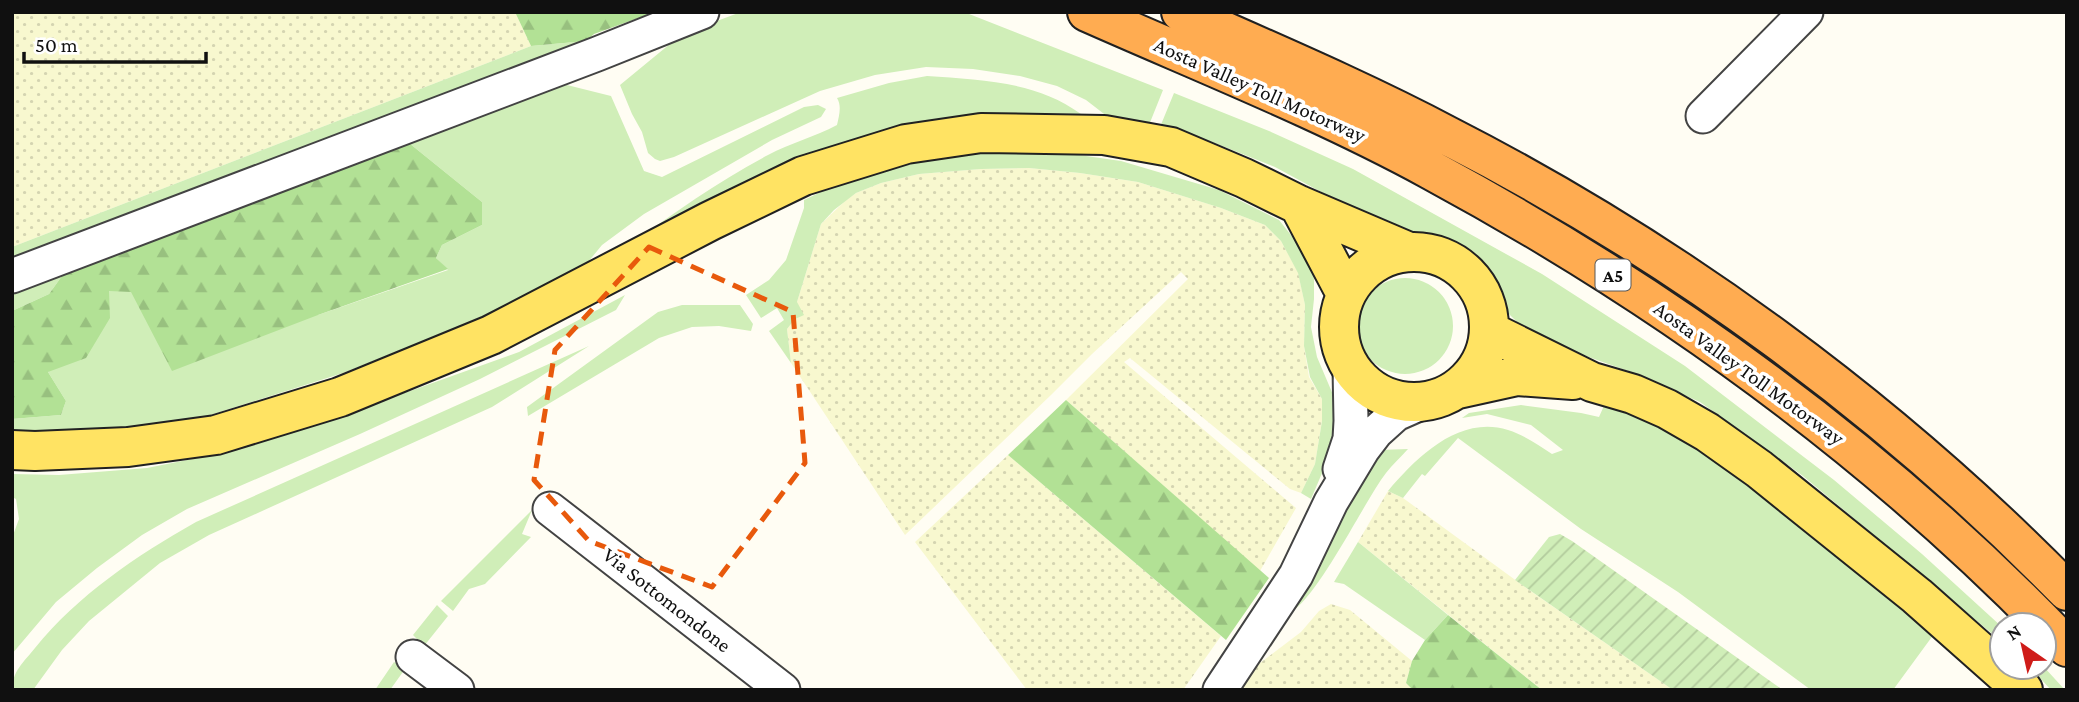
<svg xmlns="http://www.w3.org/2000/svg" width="2079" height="702" viewBox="0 0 2079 702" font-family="'Crimson Pro',serif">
<defs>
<pattern id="farmland-dots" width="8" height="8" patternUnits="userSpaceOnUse" patternTransform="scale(1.75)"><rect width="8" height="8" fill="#f8f8cf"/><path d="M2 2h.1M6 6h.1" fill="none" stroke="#d4d4b1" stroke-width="1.8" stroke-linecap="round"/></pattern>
<pattern id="forest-firs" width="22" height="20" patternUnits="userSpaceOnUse" patternTransform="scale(1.75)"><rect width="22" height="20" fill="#b2e195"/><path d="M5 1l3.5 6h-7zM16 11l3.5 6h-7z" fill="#98c07f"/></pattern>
<pattern id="garden-furrows" width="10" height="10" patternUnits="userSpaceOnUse" patternTransform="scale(1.75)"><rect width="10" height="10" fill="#d0eeb8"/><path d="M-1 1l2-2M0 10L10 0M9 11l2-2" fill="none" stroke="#b2cb9d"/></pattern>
</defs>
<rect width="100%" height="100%" fill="#fffdf3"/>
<path fill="url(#farmland-dots)" d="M12,12h503l16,34 -519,201z
M1029,168l51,5 58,9 83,26 44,17 16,16 17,31 7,33 -1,41 5,31 13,22v22l-7,43 -14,29 -11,-4 -160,-131 -6,4 172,146 -36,63 -194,-171 122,-121 -7,-7 -89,82 -41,41 -146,140 -114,-172 -4,-34 8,-10 2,-17 24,-78 24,-23 11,-8 25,-10 38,-9 62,-5z
M1008,455l213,181 -38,54h-156l-112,-148z
M1388,491l15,7 129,94 141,98h-131l-184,-148z
M1331,604l19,6 62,51 -6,22 7,7h-175l18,-24 45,-34 18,-21z"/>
<path fill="#d0eeb8" d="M741,12h223l199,78 -14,35 -41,-8 -22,-17 -29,-14 -37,-10 -47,-7 -47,-2 -51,8 -55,16 -146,66 -14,4 -5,-2 -7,-6 -6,-21 -10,-18 -12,-29 62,-51z
M586,41l-574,220v-14l519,-201z
M927,76c54,4 109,5 154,38l-95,-1 -92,17 -56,15 -47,19 -160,80c44,-32 88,-63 137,-89 22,-12 47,-18 69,-30 2,-9 5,-19 0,-27l52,-15z
M567,85l44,11 33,75 18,6 142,-70 14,-2 8,4 -5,8 -49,23 -128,74 -42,31 -14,17 -91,48 -68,29 -86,34 -139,44 -75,15 -117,6v-19l49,-4 5,-14 -18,-29 60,-81h23l187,24 130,-45 -12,-12 6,-13 40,-20v-23l-73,-59 139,-55z
M1174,93l95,38 84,38 189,105 143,92 149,114 88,74 80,73v15l-199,-166 -103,-74 -72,-31 -73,-26 -31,-16 -17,-17 -30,-47 -24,-19 -29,-11 -29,-3 -120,-65 -63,-25 -52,-15z
M988,151h63l70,10 98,29 60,30 31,39 4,20v20l-3,28 6,30 17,40 5,21 -2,20 -26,61 -10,-6 14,-29 7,-43v-22l-12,-22 -6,-31 1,-41 -7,-32 -17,-32 -16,-16 -44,-17 -83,-26 -58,-9 -51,-5 -48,1 -62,5 -38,9 -25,10 -22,17 -13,14 -24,78 7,13 -9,4 -8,10 4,34 -22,-32 15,-11 -7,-12 -16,10 -15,-23 23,-15 17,-20 18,-52v-8l36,-17 73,-22z
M67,269l-18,25 -37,17v-21z
M1357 326a48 48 0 1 1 96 0a48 48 0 1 1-96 0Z
M625,295l-9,15 -136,69 -120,55 -173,75 -45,26 -45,33 -41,34 -44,52v-116l7,-19 -3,-20 -4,-2v-23l47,1 88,-7 70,-14 196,-64 106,-38z
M682,305h58l13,19 -2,7 -32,-5 -27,1 -33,11 -131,78 -1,-9 131,-95z
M589,346l-97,61 -283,128 -49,28 -71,58 -27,29 -29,40h-21c0,-19 12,-28 23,-42 43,-53 101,-92 161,-126z
M1607,399l95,48 232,187 -41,56h-82l-133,-98 -97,-63 -123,-91 -33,38 -3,-2 -19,24 -15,-7c29,-34 71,-76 120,-61 16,5 30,15 44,24l11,-4 -32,-25 -44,-11 -25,4 7,-5 52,-8 60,8 18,4z
M1408,449c-7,8 -16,16 -22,24 -22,28 -72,134 -100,141l93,-164z
M532,510l-10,24 9,3 -46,47 -16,5 -16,22 -12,-10z
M1358,542l90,73 -23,25 -81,-56 -10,-2z
M437,605l11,11 -24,30 -11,-11z
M394,662l11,7 -15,21h-15z
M2030,667h14l21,23h-14z"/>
<path fill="url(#forest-firs)" d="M515,12h140l-61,22 -8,7 -55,5z
M409,143l73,59v23l-40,20 -6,13 12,11 -130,46 -146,56 -41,-79 -22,-1 1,27 -24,40 -38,14 18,29 -5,14 -49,4v-108l37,-17 18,-25z
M1066,400l203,178 -43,62 -218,-185z
M1448,615l94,75h-129l-7,-7 6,-22 13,-21z"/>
<path fill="url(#garden-furrows)" d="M1560,534l12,7 211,149h-110l-158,-110 34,-43z"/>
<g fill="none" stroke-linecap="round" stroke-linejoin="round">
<defs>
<path id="minor" d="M1703,116l103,-104
M12,276l585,-222 105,-42
M1340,469l10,-30 1,-18 -1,-53
M550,509l233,181
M413,657l44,33
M1220,690l76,-115 35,-73 32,-53 13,-17 20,-18 25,-11"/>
<path id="major" d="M1299,205l46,87
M1339 327a75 75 0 1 1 150 0a75 75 0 1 1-150 0Z
M1489,331l103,51 41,12 34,15 40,23 52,37 158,127 106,94
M1458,389l59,-13 56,4
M12,450l23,1 93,-4 88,-12 124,-38 151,-62 219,-114 93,-45 103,-32 75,-11 123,2 67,12 73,31 55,27 110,47"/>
<path id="highway" d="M1087,12c115,51 234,98 344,158 235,127 451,284 636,477
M1181,12c90,40 180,78 267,124 227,116 441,273 619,455"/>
</defs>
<use href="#minor" stroke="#434343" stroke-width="37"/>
<use href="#major" stroke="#212121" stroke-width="42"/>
<use href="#highway" stroke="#212121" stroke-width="42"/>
<use href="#minor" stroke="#fff" stroke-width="33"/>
<use href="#major" stroke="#ffe363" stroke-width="38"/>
<use href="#highway" stroke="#ffac51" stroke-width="38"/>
</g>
<path fill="none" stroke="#e8590c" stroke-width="5" stroke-dasharray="14 9" stroke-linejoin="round" d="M649,247l144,65 12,151 -93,124 -123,-46 -55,-61 21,-130z"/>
<g text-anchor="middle" stroke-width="7" stroke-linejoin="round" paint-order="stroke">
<rect fill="#fff" stroke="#585858" stroke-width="2" x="1595.5" y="259.5" width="35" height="31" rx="5"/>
<g font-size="19" font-weight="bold" fill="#101010">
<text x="1613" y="282">A5</text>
</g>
<g font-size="21" fill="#101010" stroke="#fff">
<text transform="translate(1260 90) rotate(24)" y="7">Aosta Valley Toll Motorway</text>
<text transform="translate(1749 373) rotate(36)" y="7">Aosta Valley Toll Motorway</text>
<text transform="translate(667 600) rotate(38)" y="7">Via Sottomondone</text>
</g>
</g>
<rect width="2079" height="702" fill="none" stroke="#101010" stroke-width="28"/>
<g transform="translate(2023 646) rotate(326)"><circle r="33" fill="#ffffff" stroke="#9f9f9f" stroke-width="2"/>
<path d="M0-5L12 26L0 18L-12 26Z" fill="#cf1c19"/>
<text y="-10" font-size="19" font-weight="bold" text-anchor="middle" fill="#101010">N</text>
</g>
<path d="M24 52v10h182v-10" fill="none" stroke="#101010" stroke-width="3.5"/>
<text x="35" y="52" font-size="21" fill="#101010" stroke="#ffffff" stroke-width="5" paint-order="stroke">50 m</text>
</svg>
